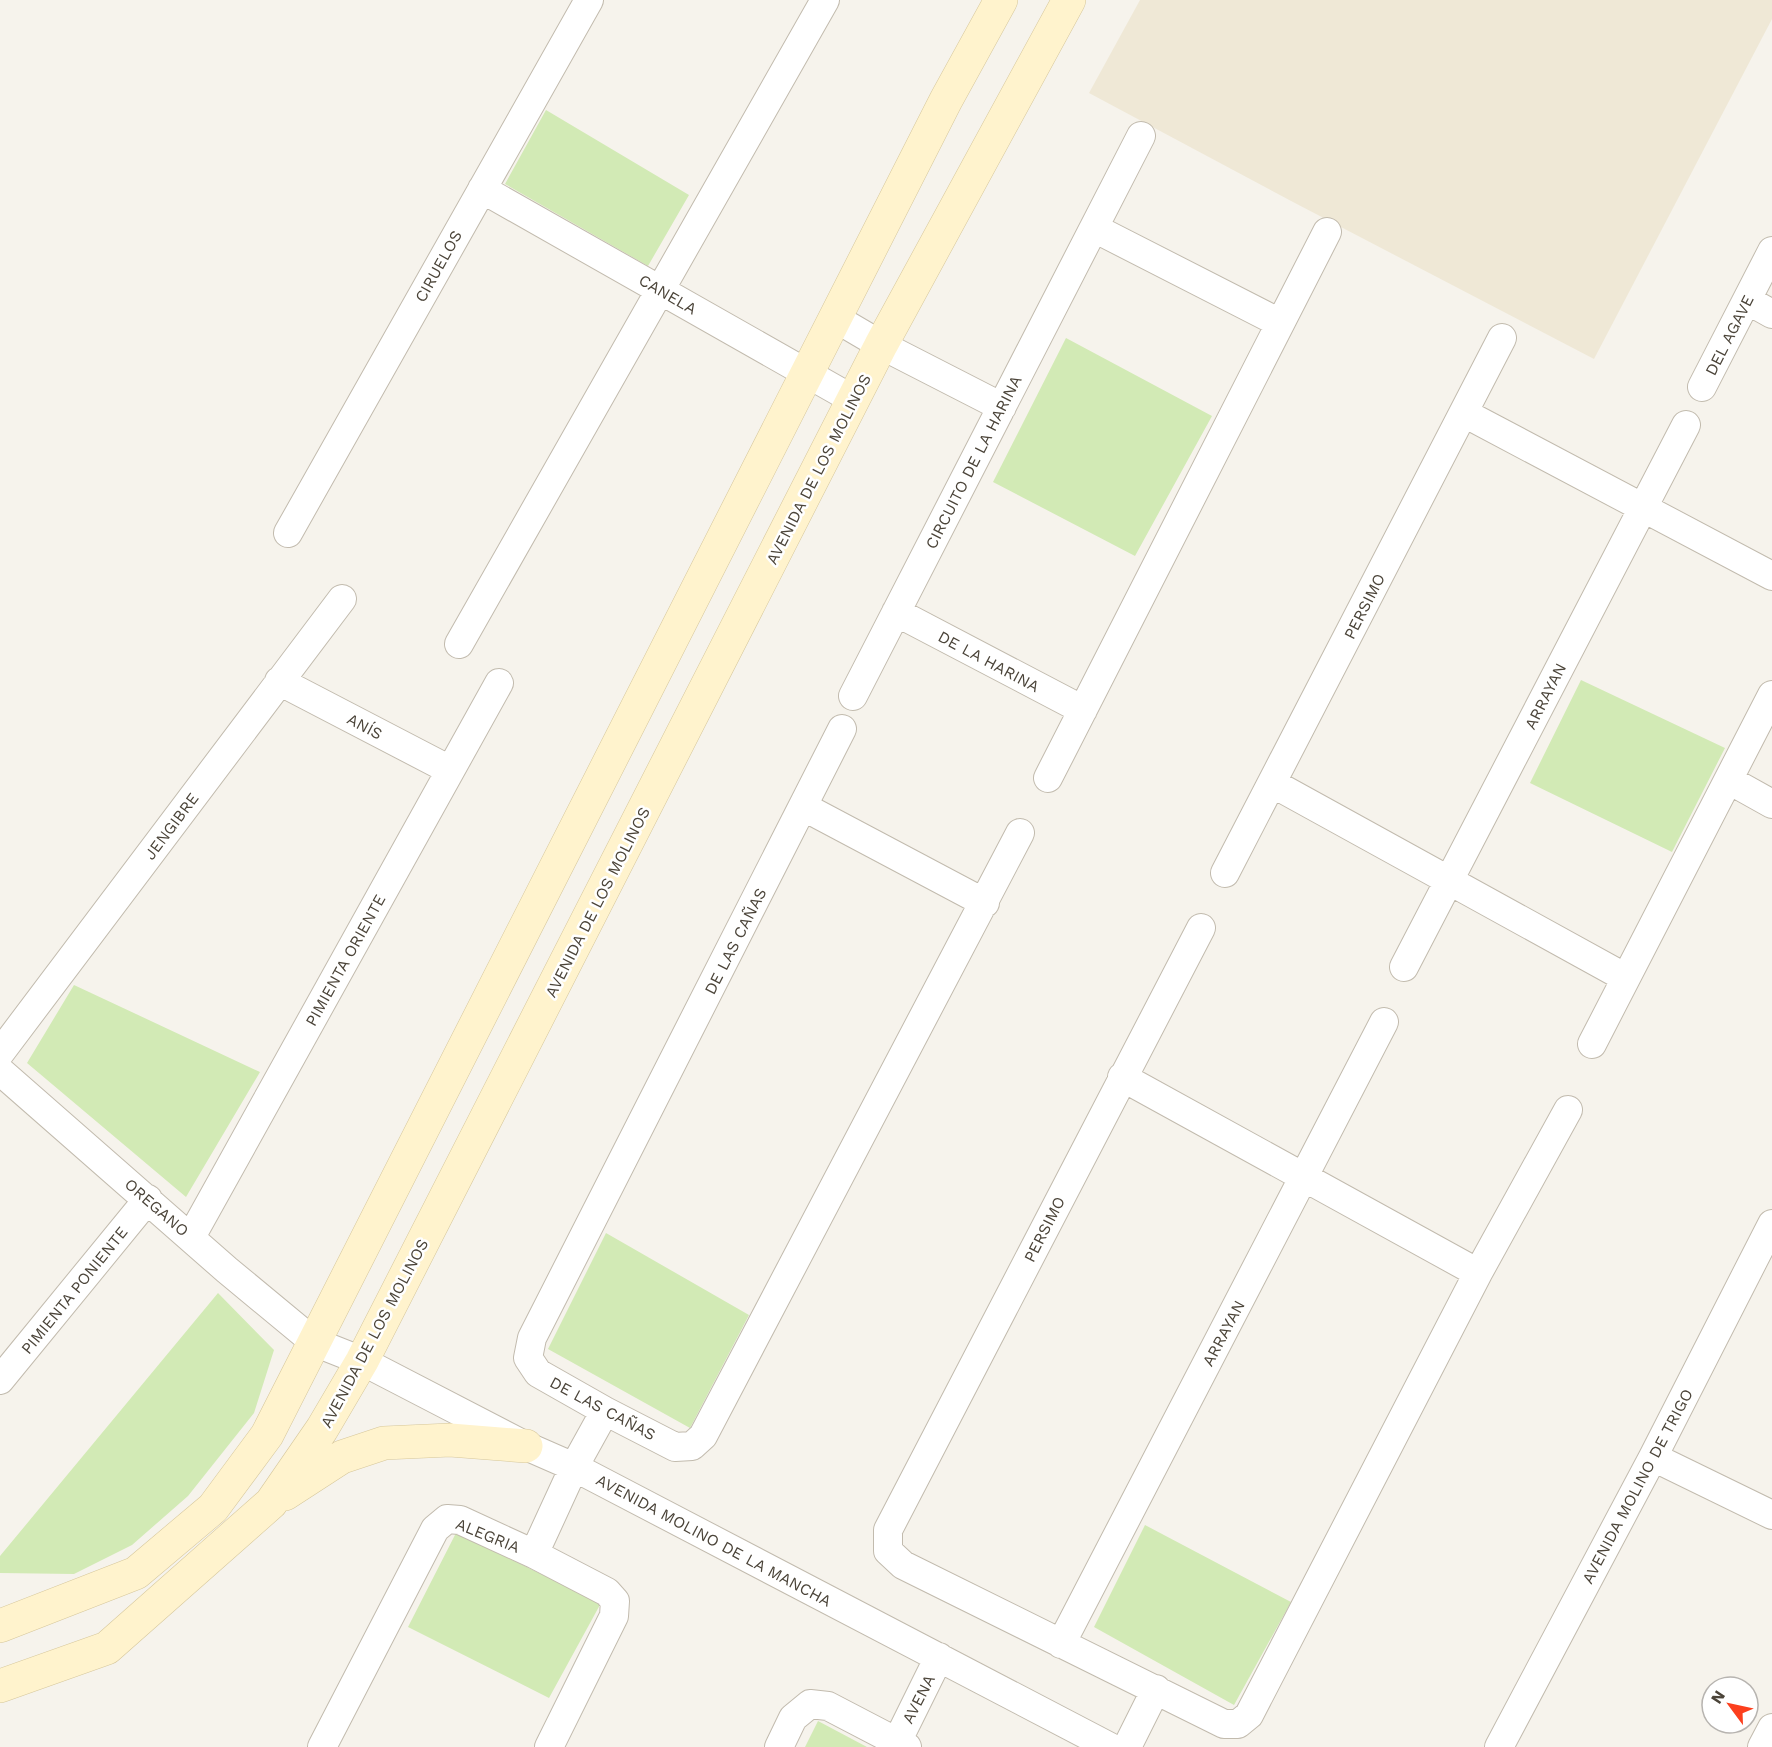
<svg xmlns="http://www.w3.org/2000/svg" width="1772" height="1747" viewBox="0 0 1772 1747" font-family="'Work Sans',sans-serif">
<rect width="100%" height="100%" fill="#f6f3ec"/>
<path fill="#efe8d6" d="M1140,0h632v19l-178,340 -301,-157 -204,-109z"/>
<path fill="#d2eab5" d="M546,110l143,85 -41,71 -143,-82z
M1066,338l146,78 -77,140 -142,-74z
M1581,680l144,68 -53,104 -142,-69z
M74,985l186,87 -74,125 -159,-134z
M606,1233l143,82 -59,113 -142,-79z
M218,1293l56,57 -20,63 -66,83 -56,49 -58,29 -74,-1v-17z
M1145,1525l146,77 -57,103 -140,-78z
M456,1533l145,70 -52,95 -141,-71z
M818,1721l49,26h-62z"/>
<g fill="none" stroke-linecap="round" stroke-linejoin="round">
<defs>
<path id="street" d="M482,189l372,211
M1094,228l186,95
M1747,300l25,14
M835,318l46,27 121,62
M1702,387l70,-136
M1464,413l308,163
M288,533l301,-533
M896,612l187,98
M459,644l366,-644
M279,681l171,89
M853,696l288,-560
M842,729l-310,609 -4,20 10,15 67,38 70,36 17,-1 11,-10 317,-603
M1048,778l279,-546
M1729,780l43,24
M1272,783l354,195
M804,807l181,96
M1225,873l277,-535
M1201,928l-313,602v21l15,14 321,159h14l11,-9 229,-442 90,-163
M1404,967l282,-542
M1592,1044l180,-349
M0,1053l342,-454
M0,1071l227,199 87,72 48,19 164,85 48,21 536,280
M1122,1077l356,196
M191,1237l308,-554
M0,1380l148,-181
M1653,1457l119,58
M534,1554l40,-87 31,-56
M1061,1644l323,-622
M322,1747l113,-218 12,-10 13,1 74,34 73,38 8,9 -1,15 -65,131
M779,1747l14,-29 17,-14 18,2 69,36
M907,1747l-10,-5 42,-85
M1127,1747l29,-58
M1499,1747l154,-290 119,-233
M1762,1747l10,-19"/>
<path id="secondary" d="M285,1494l57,-37 42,-14 66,-3 76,6
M0,1626l136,-53 77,-65 54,-73 679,-1335 55,-100
M0,1686l107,-38 164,-145 51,-74 40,-68 519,-1016 188,-345"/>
</defs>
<use href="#street" stroke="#c2bbae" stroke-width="30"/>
<use href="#secondary" stroke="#d6c79b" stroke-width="34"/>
<use href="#street" stroke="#fff" stroke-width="28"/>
<use href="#secondary" stroke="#fff3cd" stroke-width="33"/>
</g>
<g text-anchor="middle" stroke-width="5" stroke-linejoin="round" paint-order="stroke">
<g font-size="16" fill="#4b4439" stroke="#fff">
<text transform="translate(438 266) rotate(-61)" y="6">CIRUELOS</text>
<text transform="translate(668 294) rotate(30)" y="6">CANELA</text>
<text transform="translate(1729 335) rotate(-63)" y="6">DEL AGAVE</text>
<text transform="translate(973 462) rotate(-63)" y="6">CIRCUITO DE LA HARINA</text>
<text transform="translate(818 469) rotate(-63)" y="6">AVENIDA DE LOS MOLINOS</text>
<text transform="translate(1364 606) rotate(-63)" y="6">PERSIMO</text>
<text transform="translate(989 661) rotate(28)" y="6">DE LA HARINA</text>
<text transform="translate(1545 696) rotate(-63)" y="6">ARRAYAN</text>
<text transform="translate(365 726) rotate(28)" y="6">ANÍS</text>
<text transform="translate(171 826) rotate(-53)" y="6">JENGIBRE</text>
<text transform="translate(597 902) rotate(-63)" y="6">AVENIDA DE LOS MOLINOS</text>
<text transform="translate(735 941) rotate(-63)" y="6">DE LAS CAÑAS</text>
<text transform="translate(345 960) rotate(-61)" y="6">PIMIENTA ORIENTE</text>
<text transform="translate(157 1207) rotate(41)" y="6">OREGANO</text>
<text transform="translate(1044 1229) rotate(-63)" y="6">PERSIMO</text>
<text transform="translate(74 1290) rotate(-51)" y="6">PIMIENTA PONIENTE</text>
<text transform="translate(374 1333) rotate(-62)" y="6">AVENIDA DE LOS MOLINOS</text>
<text transform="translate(1223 1333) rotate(-62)" y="6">ARRAYAN</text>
<text transform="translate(603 1408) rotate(28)" y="6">DE LAS CAÑAS</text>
<text transform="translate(1637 1486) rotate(-62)" y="6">AVENIDA MOLINO DE TRIGO</text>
<text transform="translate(488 1535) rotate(22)" y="6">ALEGRIA</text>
<text transform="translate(714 1540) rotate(28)" y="6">AVENIDA MOLINO DE LA MANCHA</text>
<text transform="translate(918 1699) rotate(-63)" y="6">AVENA</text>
</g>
</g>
<g transform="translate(1730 1705) rotate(303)"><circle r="28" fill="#ffffff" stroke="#b7b4b0" stroke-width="1.5"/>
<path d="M0-4.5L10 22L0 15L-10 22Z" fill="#fc3f1d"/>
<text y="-9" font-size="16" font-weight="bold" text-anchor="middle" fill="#4b4439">N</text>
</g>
</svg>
